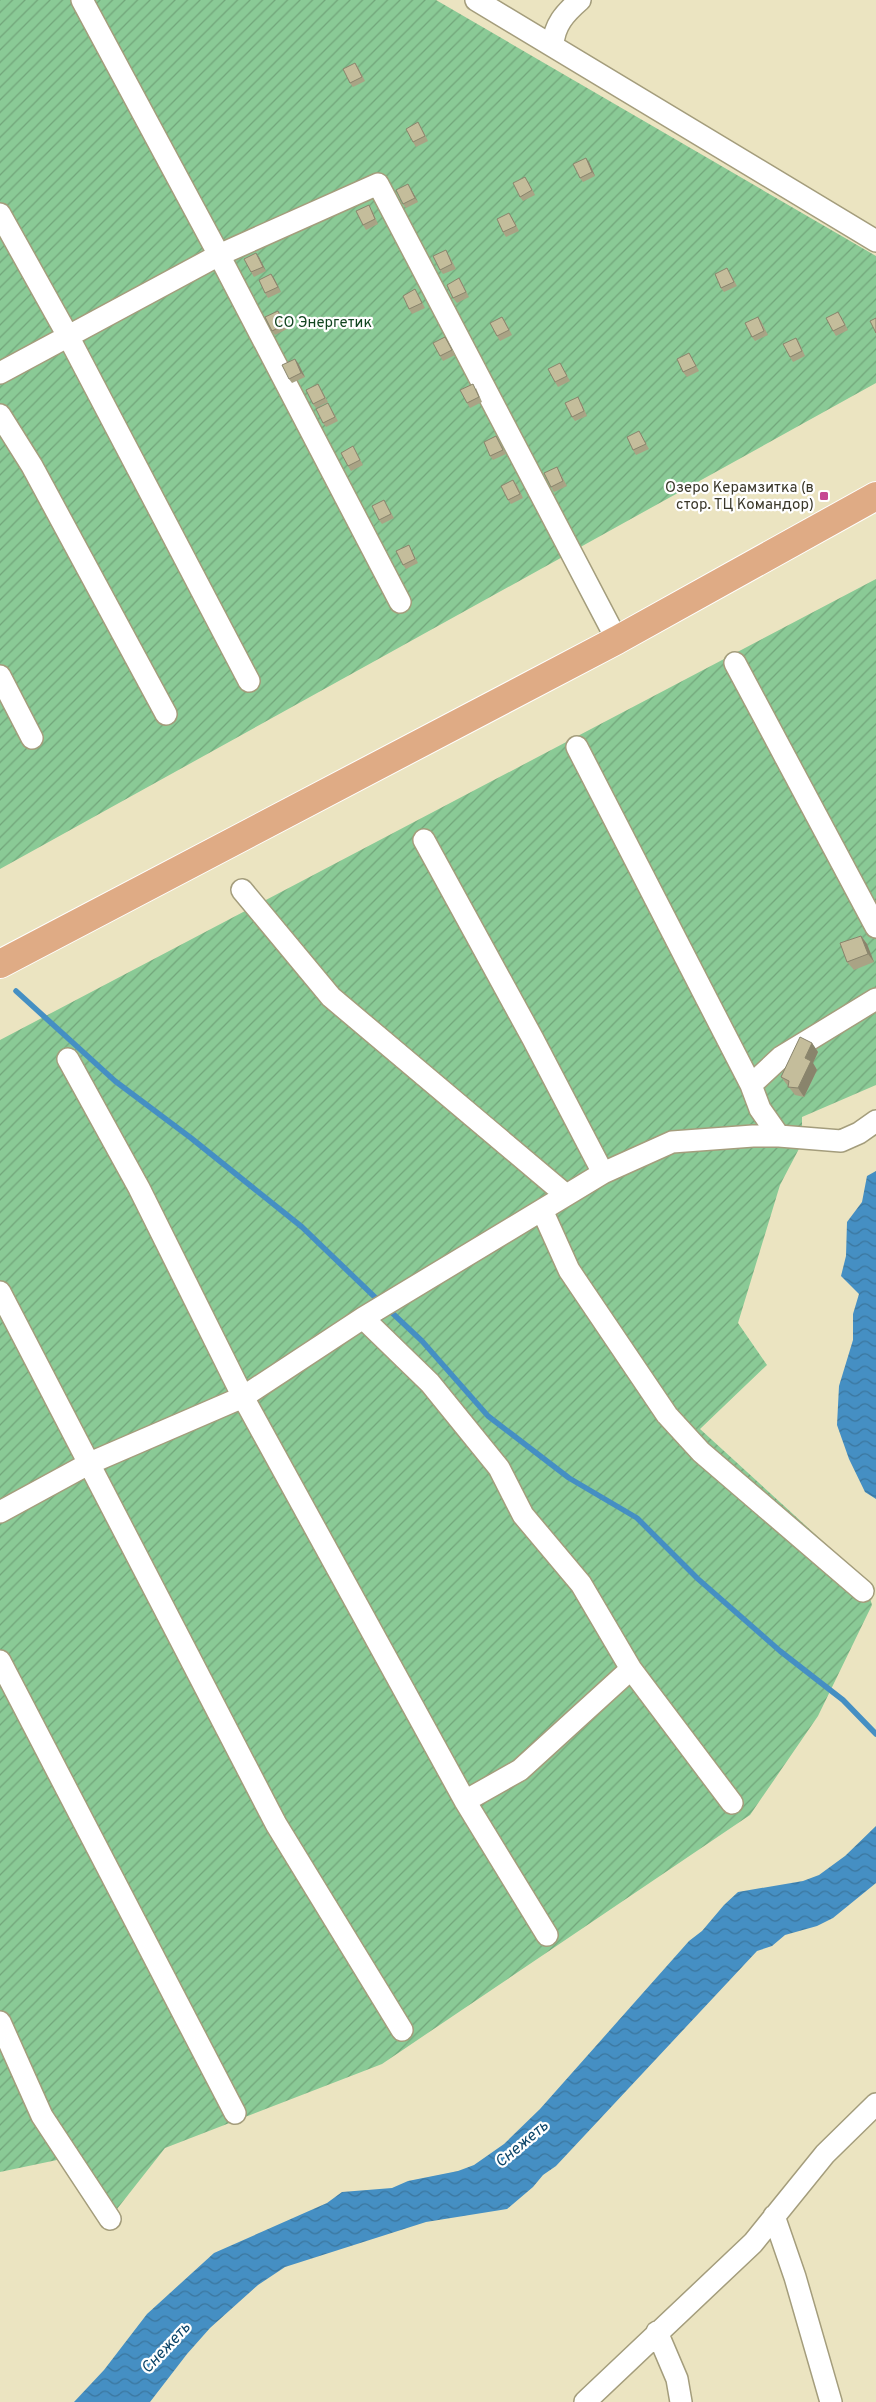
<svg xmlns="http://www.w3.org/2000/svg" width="876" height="2402" viewBox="0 0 876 2402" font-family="Overpass,sans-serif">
<defs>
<pattern id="garden-furrows" width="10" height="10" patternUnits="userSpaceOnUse" patternTransform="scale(1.25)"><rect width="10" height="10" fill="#8aca96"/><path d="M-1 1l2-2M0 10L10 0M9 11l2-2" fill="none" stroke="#72a57a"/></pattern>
<pattern id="water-waves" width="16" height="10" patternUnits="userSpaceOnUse" patternTransform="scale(1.25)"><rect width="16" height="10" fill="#458fc3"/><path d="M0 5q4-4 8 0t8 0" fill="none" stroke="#3b769e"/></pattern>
</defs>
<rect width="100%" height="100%" fill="#ebe4c1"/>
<path fill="url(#garden-furrows)" d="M0,0h436l440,256v127l-876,486z
M876,579v506l-74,32v26l-22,42 -42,138 29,42 -67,64 164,150 8,26 -54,111 -68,99 -368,249 -217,84 -48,61 -41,-53 -76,16v-1132z"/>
<path fill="url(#water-waves)" d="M876,1171v328l-11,-7 -16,-33 -12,-34 2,-39 14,-46v-26l6,-20 -18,-18 5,-20 1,-34 15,-20 5,-26z
M876,1826v57l-43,35 -16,8 -32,9 -13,11 -15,5 -201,215 -13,9 -10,12 -26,22 -81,13 -141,45 -27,18 -48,43 -23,26 -37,48h-76l30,-32 43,-56 67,-61 113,-50 15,-11 50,-4 16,-7 50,-10 16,-6 30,-21 36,-35 149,-168 13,-10 22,-26 14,-13 65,-11 16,-6 26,-19z"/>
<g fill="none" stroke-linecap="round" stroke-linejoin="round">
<path stroke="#458fc3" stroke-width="5.5" d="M16,991l99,90 76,57 111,89 79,76
M388,1309l34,32 66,75 81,62 68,40 61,61 82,72 63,49 33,34"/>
<defs>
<path id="minor" d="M82,0l137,255 181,347
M476,0l400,241
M553,45c1,-20 12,-32 27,-45
M0,214l68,122 181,345
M0,373l219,-118 159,-71 239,456
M0,415l32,51 134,248
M735,663l141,264
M0,676l32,62
M577,747l174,338 9,24 19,27 62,5 18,-8 17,-12
M424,840l109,199 70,134
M242,890l89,107 235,198
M68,1059l71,129 104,209 222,404 82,134
M751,1085l30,-28 95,-58
M542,1210l27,60 98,145 34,37 162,139
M0,1292l276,532 126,206
M363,1318l67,65 69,85 24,47 58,69 50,85 101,134
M0,1512l90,-49 153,-66 120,-79 240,-145 69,-31 81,-6h26
M0,1661l235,452
M465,1801l55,-31 111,-101
M0,2022l42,94 68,103
M774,2216l21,61 36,125
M657,2332l20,47 4,23
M585,2402l168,-159 72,-89 51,-50"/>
<path id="major" d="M0,964l617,-324 259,-144"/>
</defs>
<use href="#minor" stroke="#a49d7c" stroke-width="24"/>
<use href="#major" stroke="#fff" stroke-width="30"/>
<use href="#minor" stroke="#fff" stroke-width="21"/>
<use href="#major" stroke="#dfab85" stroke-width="28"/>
</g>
<path fill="#a9a385" d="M355,63l3,4 7,14 -12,6 -3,-4z
M421,127l7,14 -12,6 -3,-5z
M589,162l6,14 -12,6 -3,-4z
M528,181l7,14 -12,6 -3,-4z
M411,189l7,13 -12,6 -3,-4z
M372,210l6,14 -12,6 -3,-5z
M512,217l7,14 -13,6 -3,-5z
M449,255l7,14 -13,5 -3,-4z
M259,257l7,14 -12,6 -3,-5z
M730,273l7,13 -13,6 -3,-4z
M274,278l7,14 -13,6 -3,-5z
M459,278l3,5 7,14 -12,6 -4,-5z
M418,294l7,14 -13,6 -3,-5z
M281,315l6,14 -12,6 -3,-4z
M841,316l7,14 -12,6 -3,-5z
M502,317l3,4 7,14 -12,6 -3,-5z
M758,317l3,4 7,14 -13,6 -3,-4z
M796,338l3,4 6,14 -12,6 -3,-5z
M448,341l7,14 -12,6 -3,-5z
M689,353l10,18 -12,6 -4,-5z
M298,363l7,14 -13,6 -3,-4z
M560,363l10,18 -12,6 -3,-5z
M318,384l3,5 7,13 -12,6 -3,-4z
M476,388l6,14 -12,6 -3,-5z
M581,402l6,14 -12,5 -3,-4z
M331,408l7,13 -12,6 -3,-4z
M639,431l10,18 -13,6 -3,-5z
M499,441l7,13 -13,6 -3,-4z
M353,446l10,19 -12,6 -3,-5z
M557,467l10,19 -13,6 -3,-5z
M513,480l4,5 6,13 -12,6 -3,-4z
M384,500l10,18 -12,6 -3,-4z
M409,545l9,18 -12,6 -3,-4z
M861,936l6,8 7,18 -20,8 -7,-8z
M812,1043l6,9 -5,11 4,7 -13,27 -9,-2 -14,-18z"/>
<path fill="#89846c" d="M586,158l3,4 6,14 -3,-4z
M408,184l3,5 7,13 -3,-4z
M256,253l3,4 7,14 -3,-4z
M271,274l3,4 7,14 -3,-5z
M278,311l3,4 6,14 -3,-4z
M295,359l3,4 7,14 -4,-4z
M861,936l6,8 7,18 -6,-8z
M812,1043l6,9 -5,11 4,7 -13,27 -6,-9 7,-30z"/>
<path fill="#c4bd9b" stroke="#89846c" d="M355,63l7,14 -12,6 -7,-14z
M418,122l7,14 -12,6 -7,-13z
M586,158l6,14 -12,6 -7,-14z
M525,177l7,13 -12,7 -7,-14z
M408,184l7,14 -12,6 -7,-14z
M369,205l6,14 -12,6 -7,-14z
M509,213l7,13 -13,6 -6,-13z
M446,250l6,14 -12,6 -7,-14z
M256,253l7,14 -12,5 -7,-13z
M727,268l7,14 -13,6 -6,-14z
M271,274l7,13 -13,6 -6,-13z
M459,278l7,14 -13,6 -6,-13z
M415,289l7,14 -13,6 -6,-13z
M278,311l6,14 -12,6 -7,-14z
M838,312l7,13 -12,6 -7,-13z
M502,317l7,13 -12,6 -7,-13z
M758,317l6,14 -12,6 -7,-14z
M876,318v15l-6,-12z
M445,337l7,13 -12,6 -7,-13z
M796,338l6,13 -12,6 -7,-13z
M689,353l7,13 -13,6 -6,-13z
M295,359l6,14 -12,6 -7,-14z
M560,363l7,13 -12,6 -7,-13z
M318,384l7,14 -12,6 -7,-14z
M473,384l6,13 -12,6 -7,-13z
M578,397l6,14 -12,6 -7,-14z
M328,403l7,14 -12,6 -7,-14z
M639,431l7,13 -13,6 -6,-13z
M496,436l7,14 -13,6 -6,-14z
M353,446l7,14 -12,6 -7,-13z
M557,467l6,14 -12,6 -7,-14z
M513,480l7,14 -12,6 -7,-14z
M384,500l7,14 -12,6 -7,-14z
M409,545l6,14 -12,6 -7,-14z
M861,936l7,18 -21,8 -7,-19z
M800,1037l12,6 -7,15 6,3 -13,27 -10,-1 1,-6 -8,-4z"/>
<rect fill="#c64793" stroke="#fff" stroke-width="2" x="819" y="491" width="10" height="10" rx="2.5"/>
<g text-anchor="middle" stroke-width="4.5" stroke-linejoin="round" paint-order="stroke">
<g font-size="15" fill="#124520" stroke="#fff">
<text x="323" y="327">СО Энергетик</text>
</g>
<g font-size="15" fill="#3a3729" stroke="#fff" text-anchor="end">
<text x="814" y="492">Озеро Керамзитка (в<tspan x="814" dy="17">стор. ТЦ Командор)</tspan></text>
</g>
<g font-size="16" font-style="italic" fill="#0c4569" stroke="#fff">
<text transform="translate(521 2143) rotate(-40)" y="6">Снежеть</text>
<text transform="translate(165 2347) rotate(-47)" y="6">Снежеть</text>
</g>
</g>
</svg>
